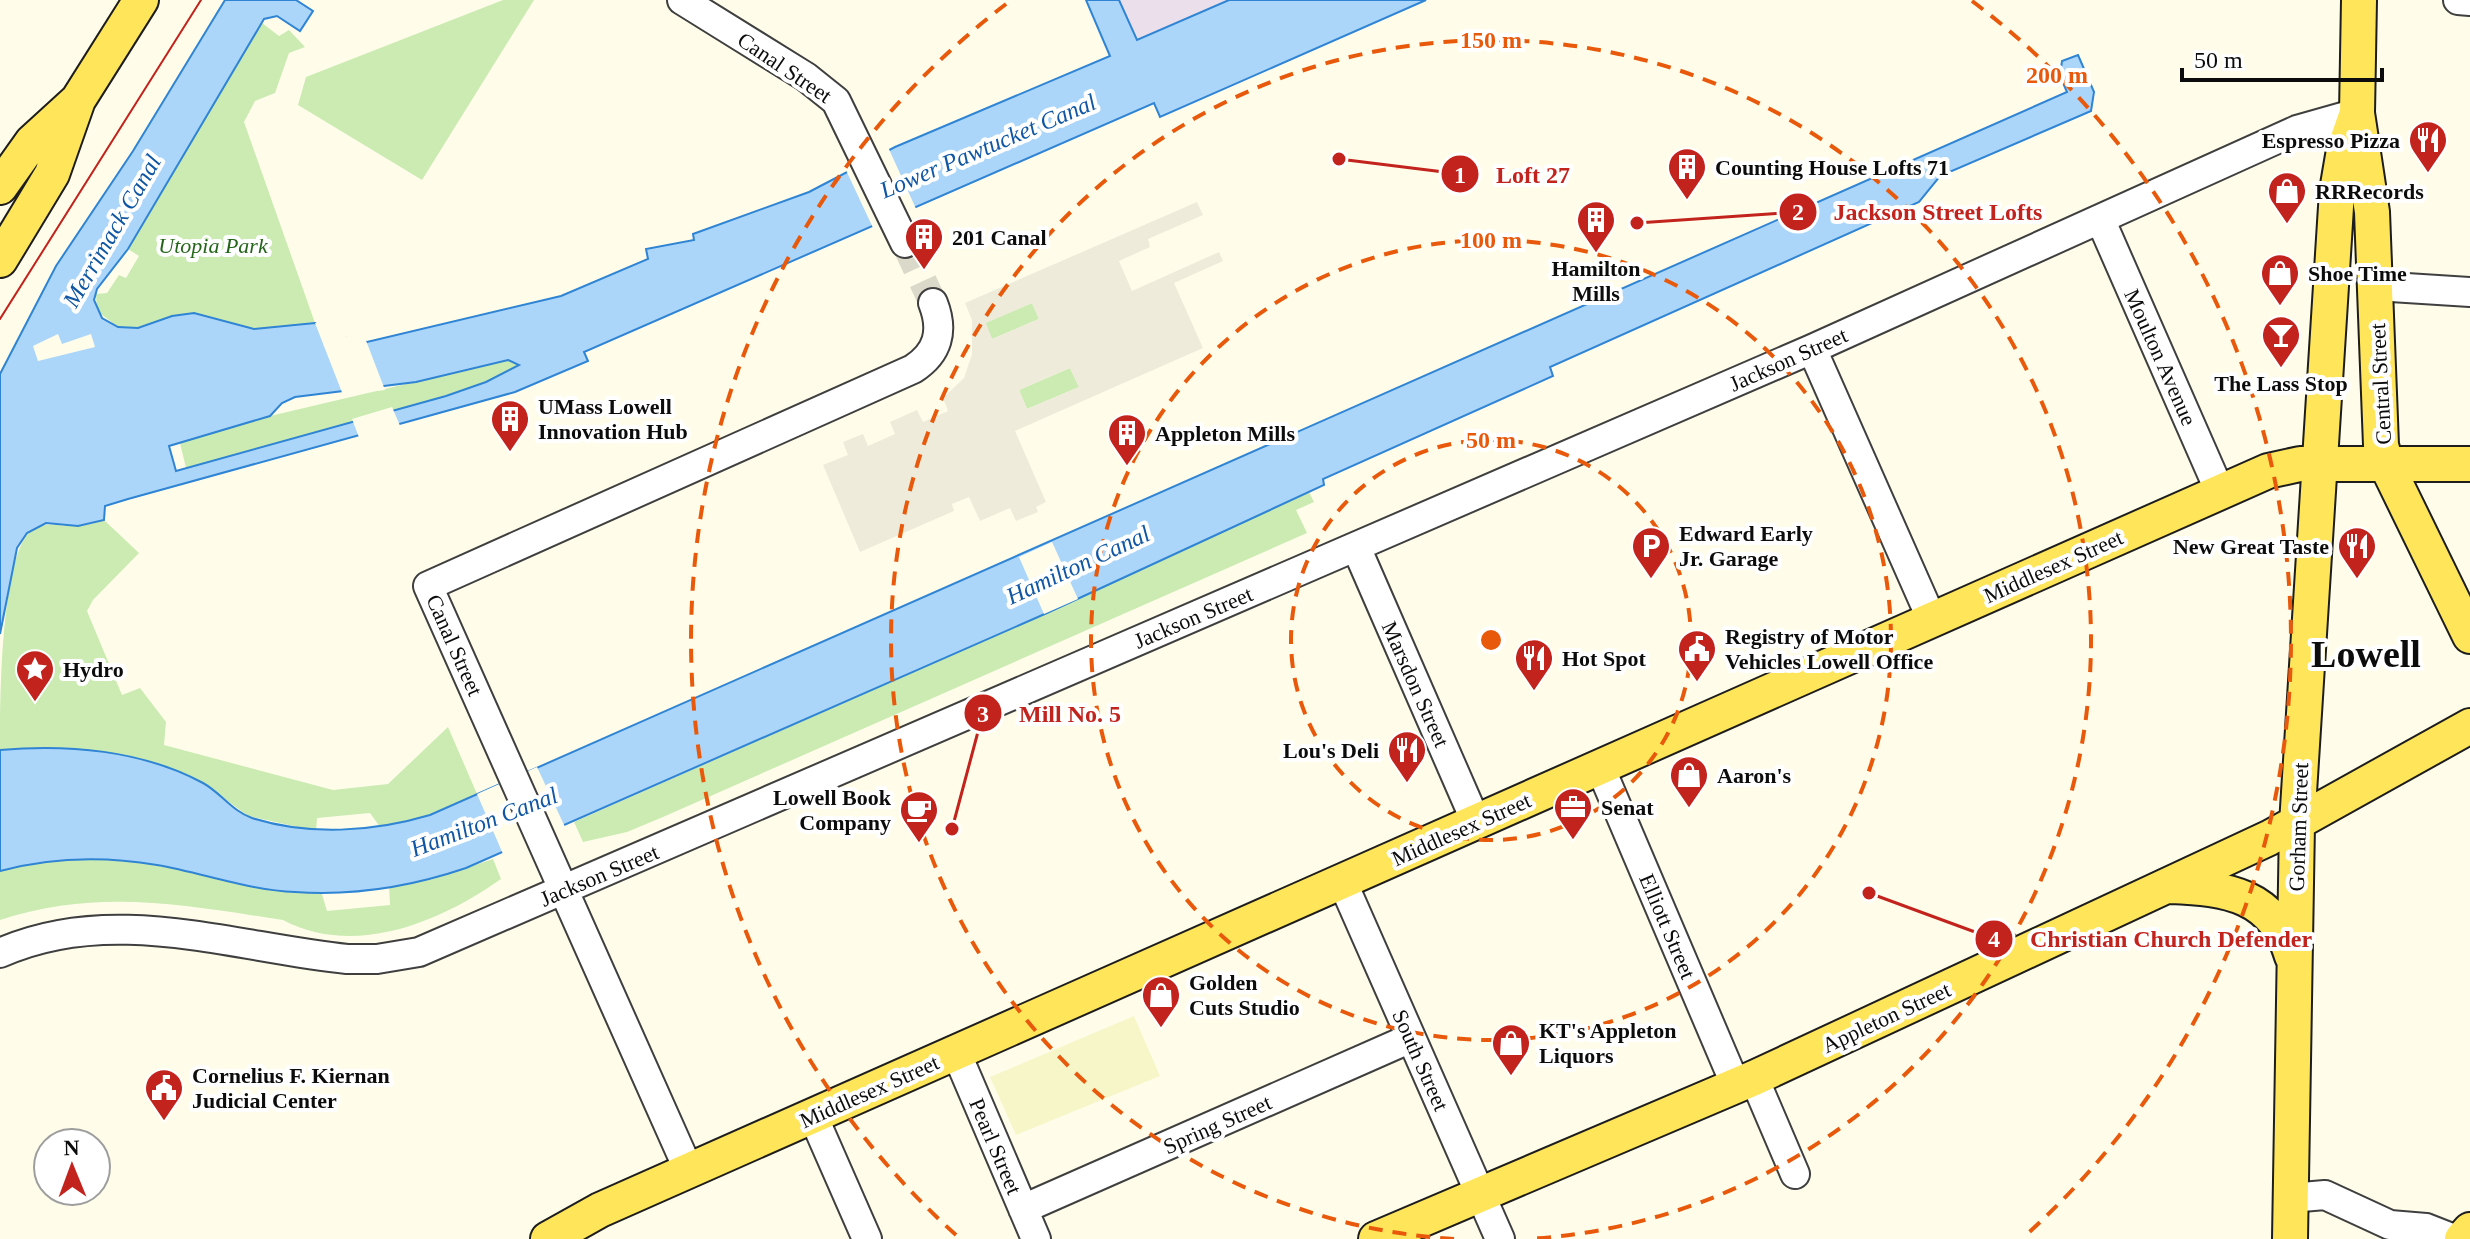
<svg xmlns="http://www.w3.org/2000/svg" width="2470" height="1239" viewBox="0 0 2470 1239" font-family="'Times New Roman',serif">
<rect width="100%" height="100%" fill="#fffdea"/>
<path fill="#ebdfeb" d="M1119,0h110l-92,40z"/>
<path fill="#f6f6c9" d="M1134,1016l26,60 -144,59 -26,-58z"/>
<path fill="#cbebb2" d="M503,0h31l-112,180 -124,-75 8,-28z
M262,23l17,13 10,-6 16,17 -16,6 -14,40 -20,8 -11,21 71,201 -47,7 -100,-11 -30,9 -20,-1 -21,-16 -1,-17 11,-1 12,-18 7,3 13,-22 -11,-7z
M1032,303l7,16 -47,20 -7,-16z
M508,360l12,5 -34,17 -40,14 -260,72 -6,-25 90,-27z
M1070,368l9,19 -52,22 -8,-19z
M1309,492l5,10 -18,8 11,23 -644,284 -36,15 -44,10 -9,-20 473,-209z
M104,520l35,33 -46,47 -6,11 35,84 18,-7 26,34 -2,23 169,45 55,-6 60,-57 29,67 -47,21 -50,12 -10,-14 -53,5 -1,13 -68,-15 -46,-34 -72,-24 -73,-10 -57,2c0,-43 0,-197 32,-220 17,-10 30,-2 48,-4 8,-1 16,-4 24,-6z
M82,859l49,2 178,32 12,-2 6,20 63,-6 -1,-20 41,-5 63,-21 8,20c-61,43 -146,79 -218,41 -101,-15 -183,-32 -283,0v-49l52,-11z"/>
<path fill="#eeebda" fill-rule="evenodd" d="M1197,202l6,13 -55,24 2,8 -31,14 13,30 87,-39 4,9 -49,22 29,65 -188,83 31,71 -10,5 2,5 -22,9 -6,-13 -30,13 -11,-24 -17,7 2,7 -94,41 -37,-87 25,-10 -5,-13 20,-8 5,12 27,-12 -5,-12 27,-12 6,12 25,-11 -5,-13 21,-20 8,-24v-34l-7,-17zM1032,303l7,16 -47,20 -6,-16zM1070,368l9,19 -52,22 -8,-19z"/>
<path fill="#acd6f9" stroke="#2f84d4" stroke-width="2" fill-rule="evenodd" d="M225,0h71l17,11 -13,20 -23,-15 -13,3 -136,230 -31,40 -3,11 8,18 16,9 20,1 34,-12 22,-3 60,16 61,-6 19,12 33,7 194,-46 87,-37 -2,-10 48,-9 -1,-6 116,-42 86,-45 215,-91 -24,-56h33l18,40 92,-40h197l-266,117 -6,-14 -570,249 4,9 -73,31 -387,107 -23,7 -1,14 -26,6 -32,-3 -19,10 -10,15 -17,86v-260l56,-108 77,-115zM508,360l11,5 -33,17 -40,14 -270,75 -7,-25 101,-30 12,-13 13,-6 121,-15z
M2078,55l16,37 -3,19 -151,65 -21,26 -369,165 3,9 -230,103 1,6 -277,128 -581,255c-56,19 -113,28 -171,24 -47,-2 -92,-19 -138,-27 -53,-9 -105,-8 -157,6v-121c67,-6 142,0 203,33 18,10 29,28 49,35 57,18 121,14 178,-3l1637,-723 -7,-16 2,-15z"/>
<path fill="#fffdea" d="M888,147l29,64 -43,19 -29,-62z
M315,323h7l23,13 20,2 20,52 -42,5z
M58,334l4,10 29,-10 4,13 -57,14 -5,-15z
M392,407l9,21 -41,12 -8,-21z
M1052,542l26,57 -34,15 -25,-57z
M537,767l28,60 -62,27 -26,-60z"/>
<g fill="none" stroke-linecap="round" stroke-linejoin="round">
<path stroke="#dbd9c9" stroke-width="28" stroke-dasharray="28 14" stroke-linecap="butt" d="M905,243l28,60"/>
<defs>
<path id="minor" d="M682,0l124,77 30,24 69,142
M2458,0l12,1
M2101,221l119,271
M2375,286l95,6
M1812,349l120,271
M1356,547l120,275
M1600,767l136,319
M1342,881l158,358
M0,953c111,-50 232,-6 347,6h30l42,-7 1393,-603 485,-219 60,-17
M956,1052l80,187
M1754,1078l41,96
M813,1116l54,123
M689,1171l-261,-585 485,-217c25,-16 31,-38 20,-66
M2290,1198l35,-3 65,30 36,3 28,11
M1023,1209l388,-171"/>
<path id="major" d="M2359,0l-2,113 15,99 9,233 5,19 84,172
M0,187l32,-45 46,-42
M0,260l52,-86 26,-74 63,-100
M2170,886c57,2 104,9 122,70
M548,1239l52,-29 1668,-739 32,-7h170
M1376,1239l378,-161 515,-240 201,-112
M2290,1239l7,-415 40,-633 7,-41 13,-37
M2462,1239l8,-9"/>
</defs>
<use href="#minor" stroke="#3f3f3f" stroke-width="32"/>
<use href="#major" stroke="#1d1d1d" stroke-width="38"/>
<use href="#minor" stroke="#fff" stroke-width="28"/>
<use href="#major" stroke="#ffe55a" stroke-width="34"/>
<path stroke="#c2231d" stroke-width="2" d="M0,319l201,-319"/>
</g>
<g fill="none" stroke="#e8590c" stroke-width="4" stroke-dasharray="14 10">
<circle cx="1491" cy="640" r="200"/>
<circle cx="1491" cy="640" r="400"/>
<path d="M1454 1239A600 600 0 1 1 1528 1239"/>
<path d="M956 1235A800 800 0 0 1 1010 1M1972 1A800 800 0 0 1 2026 1235"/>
</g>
<defs>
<symbol id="restaurant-pin" viewBox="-11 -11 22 30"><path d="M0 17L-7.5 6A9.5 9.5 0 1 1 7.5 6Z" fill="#c2231d" stroke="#fff"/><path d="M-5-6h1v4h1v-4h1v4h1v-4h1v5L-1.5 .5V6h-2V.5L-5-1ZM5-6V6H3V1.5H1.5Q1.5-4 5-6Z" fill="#fff"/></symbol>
<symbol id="building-pin" viewBox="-11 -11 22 30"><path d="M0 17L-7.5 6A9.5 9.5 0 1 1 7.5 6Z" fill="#c2231d" stroke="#fff"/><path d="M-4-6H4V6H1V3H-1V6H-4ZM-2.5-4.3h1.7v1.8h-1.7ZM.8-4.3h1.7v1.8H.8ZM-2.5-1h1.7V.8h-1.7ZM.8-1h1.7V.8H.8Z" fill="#fff"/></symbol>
<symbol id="shop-pin" viewBox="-11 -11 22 30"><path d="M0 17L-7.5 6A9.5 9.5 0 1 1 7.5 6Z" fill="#c2231d" stroke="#fff"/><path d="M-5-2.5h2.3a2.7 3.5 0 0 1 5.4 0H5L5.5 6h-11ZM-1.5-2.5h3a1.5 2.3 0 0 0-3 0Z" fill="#fff"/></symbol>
<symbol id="bar-pin" viewBox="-11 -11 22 30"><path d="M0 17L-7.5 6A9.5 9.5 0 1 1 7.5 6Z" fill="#c2231d" stroke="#fff"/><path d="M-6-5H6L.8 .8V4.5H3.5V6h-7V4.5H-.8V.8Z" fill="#fff"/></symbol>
<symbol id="parking-pin" viewBox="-11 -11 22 30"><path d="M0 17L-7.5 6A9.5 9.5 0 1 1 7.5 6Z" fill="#c2231d" stroke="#fff"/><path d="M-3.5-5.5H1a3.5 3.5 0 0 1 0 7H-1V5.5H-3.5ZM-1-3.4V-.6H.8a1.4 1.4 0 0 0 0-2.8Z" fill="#fff"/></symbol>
<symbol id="civic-pin" viewBox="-11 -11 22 30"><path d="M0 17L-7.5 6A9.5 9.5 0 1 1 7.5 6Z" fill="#c2231d" stroke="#fff"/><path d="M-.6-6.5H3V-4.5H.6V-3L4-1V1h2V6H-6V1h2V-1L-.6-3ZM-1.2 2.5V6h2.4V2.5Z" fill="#fff"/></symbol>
<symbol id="sight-pin" viewBox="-11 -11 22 30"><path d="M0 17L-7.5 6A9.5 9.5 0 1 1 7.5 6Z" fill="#c2231d" stroke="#fff"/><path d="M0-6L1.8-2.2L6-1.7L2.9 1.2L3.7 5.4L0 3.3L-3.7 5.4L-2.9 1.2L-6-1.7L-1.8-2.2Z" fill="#fff"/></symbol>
<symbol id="office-pin" viewBox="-11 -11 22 30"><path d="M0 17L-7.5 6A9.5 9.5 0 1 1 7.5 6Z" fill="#c2231d" stroke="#fff"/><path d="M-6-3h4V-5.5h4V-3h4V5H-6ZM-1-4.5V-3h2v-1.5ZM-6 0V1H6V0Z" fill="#fff"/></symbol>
<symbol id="cafe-pin" viewBox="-11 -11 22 30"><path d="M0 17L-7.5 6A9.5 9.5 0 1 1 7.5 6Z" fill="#c2231d" stroke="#fff"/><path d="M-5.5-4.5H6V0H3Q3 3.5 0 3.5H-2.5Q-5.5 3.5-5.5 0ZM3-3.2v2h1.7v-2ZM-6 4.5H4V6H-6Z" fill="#fff"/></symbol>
</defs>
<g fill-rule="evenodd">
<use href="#restaurant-pin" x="2406" y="118" width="44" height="60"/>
<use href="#building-pin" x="1665" y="145" width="44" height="60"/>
<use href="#shop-pin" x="2265" y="169" width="44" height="60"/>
<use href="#building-pin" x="1574" y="198" width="44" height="60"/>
<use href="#building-pin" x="902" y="215" width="44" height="60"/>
<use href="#shop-pin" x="2258" y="251" width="44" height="60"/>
<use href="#bar-pin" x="2259" y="313" width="44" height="60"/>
<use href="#building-pin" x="488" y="397" width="44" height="60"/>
<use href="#building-pin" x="1105" y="411" width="44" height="60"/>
<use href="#parking-pin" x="1629" y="524" width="44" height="60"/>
<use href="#restaurant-pin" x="2335" y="524" width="44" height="60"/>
<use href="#civic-pin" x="1675" y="627" width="44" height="60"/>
<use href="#restaurant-pin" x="1512" y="636" width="44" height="60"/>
<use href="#sight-pin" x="13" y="647" width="44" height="60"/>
<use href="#restaurant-pin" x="1385" y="728" width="44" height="60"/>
<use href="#shop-pin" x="1667" y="753" width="44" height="60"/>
<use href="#office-pin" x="1551" y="785" width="44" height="60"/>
<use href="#cafe-pin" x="897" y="788" width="44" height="60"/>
<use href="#shop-pin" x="1139" y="973" width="44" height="60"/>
<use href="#shop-pin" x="1489" y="1021" width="44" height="60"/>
<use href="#civic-pin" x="142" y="1066" width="44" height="60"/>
</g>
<g text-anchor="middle" stroke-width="8" stroke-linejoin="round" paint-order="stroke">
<g font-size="22" fill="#0c0c0c" stroke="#fff">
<text transform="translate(785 67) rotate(34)" y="8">Canal Street</text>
<text transform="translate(2161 357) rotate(66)" y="8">Moulton Avenue</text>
<text transform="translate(1788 359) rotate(-24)" y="8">Jackson Street</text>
<text transform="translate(2380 384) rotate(-93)" y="8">Central Street</text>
<text transform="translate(2053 566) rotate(-24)" y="8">Middlesex Street</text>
<text transform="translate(1193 617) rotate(-23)" y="8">Jackson Street</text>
<text transform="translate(455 645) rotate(66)" y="8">Canal Street</text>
<text transform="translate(1416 684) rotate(66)" y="8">Marsdon Street</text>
<text transform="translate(2298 827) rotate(-88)" y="8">Gorham Street</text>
<text transform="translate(1461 829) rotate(-24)" y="8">Middlesex Street</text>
<text transform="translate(599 875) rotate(-23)" y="8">Jackson Street</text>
<text transform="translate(1668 926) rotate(67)" y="8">Elliott Street</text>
<text transform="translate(1886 1017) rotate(-25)" y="8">Appleton Street</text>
<text transform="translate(1421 1060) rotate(66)" y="8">South Street</text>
<text transform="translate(869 1091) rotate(-24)" y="8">Middlesex Street</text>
<text transform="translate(1217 1124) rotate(-24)" y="8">Spring Street</text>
<text transform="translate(996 1146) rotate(67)" y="8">Pearl Street</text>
</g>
<g font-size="22" font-weight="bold" fill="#0c0c0c" stroke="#fff" text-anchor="start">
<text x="2400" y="148" text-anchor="end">Espresso Pizza</text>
<text x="1715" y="175">Counting House Lofts 71</text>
<text x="2315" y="199">RRRecords</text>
<text x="952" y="245">201 Canal</text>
<text x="1596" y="276" text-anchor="middle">Hamilton<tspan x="1596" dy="25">Mills</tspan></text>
<text x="2308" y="281">Shoe Time</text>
<text x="2281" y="391" text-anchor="middle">The Lass Stop</text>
<text x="538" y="414">UMass Lowell<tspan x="538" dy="25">Innovation Hub</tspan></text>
<text x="1155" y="441">Appleton Mills</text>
<text x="1679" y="541">Edward Early<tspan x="1679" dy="25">Jr. Garage</tspan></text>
<text x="2329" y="554" text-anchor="end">New Great Taste</text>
<text x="1725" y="644">Registry of Motor<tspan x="1725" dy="25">Vehicles Lowell Office</tspan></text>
<text x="1562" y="666">Hot Spot</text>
<text x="63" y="677">Hydro</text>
<text x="1379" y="758" text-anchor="end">Lou's Deli</text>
<text x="1717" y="783">Aaron's</text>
<text x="891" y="805" text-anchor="end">Lowell Book<tspan x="891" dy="25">Company</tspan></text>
<text x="1601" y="815">Senat</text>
<text x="1189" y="990">Golden<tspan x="1189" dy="25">Cuts Studio</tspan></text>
<text x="1539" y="1038">KT's Appleton<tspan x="1539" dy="25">Liquors</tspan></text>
<text x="192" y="1083">Cornelius F. Kiernan<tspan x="192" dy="25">Judicial Center</tspan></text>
</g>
<g font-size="22" font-style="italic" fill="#236619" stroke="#fff">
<text x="213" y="253">Utopia Park</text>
</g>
<g font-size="24" font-style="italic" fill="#0f56a3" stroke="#fff">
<text transform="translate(988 146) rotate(-23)" y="8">Lower Pawtucket Canal</text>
<text transform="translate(112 231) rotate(-60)" y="8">Merrimack Canal</text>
<text transform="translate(1078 565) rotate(-25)" y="8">Hamilton Canal</text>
<text transform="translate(484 822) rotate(-21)" y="8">Hamilton Canal</text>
</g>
<g font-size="38" font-weight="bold" fill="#0c0c0c" stroke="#fff">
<text x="2366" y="667">Lowell</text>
</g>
</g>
<circle cx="1491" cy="640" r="12" fill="#e8590c" stroke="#fff" stroke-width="4"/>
<g font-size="24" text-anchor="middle" font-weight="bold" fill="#e8590c" stroke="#fff" stroke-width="8" stroke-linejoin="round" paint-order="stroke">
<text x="1491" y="48">150 m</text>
<text x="2057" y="83">200 m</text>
<text x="1491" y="248">100 m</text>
<text x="1491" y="448">50 m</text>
</g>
<path fill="none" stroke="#c2231d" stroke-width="3" d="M1339 159L1460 174M1637 223L1798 212M952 829L983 713M1869 893L1994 939"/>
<g fill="#c2231d" stroke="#fff" stroke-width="3">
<circle cx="1339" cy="159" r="8"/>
<circle cx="1637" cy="223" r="8"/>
<circle cx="952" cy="829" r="8"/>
<circle cx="1869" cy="893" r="8"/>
<circle cx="1460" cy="174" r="20"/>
<circle cx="1798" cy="212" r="20"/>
<circle cx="983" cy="713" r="20"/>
<circle cx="1994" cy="939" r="20"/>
</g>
<g font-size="24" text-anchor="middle" font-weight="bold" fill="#fff">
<text x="1460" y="183">1</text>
<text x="1798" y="220">2</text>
<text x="983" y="722">3</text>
<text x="1994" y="947">4</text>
</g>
<g font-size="24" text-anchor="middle" font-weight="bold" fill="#c2231d" stroke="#fff" stroke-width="8" stroke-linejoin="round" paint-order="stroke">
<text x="1533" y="183">Loft 27</text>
<text x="1938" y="220">Jackson Street Lofts</text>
<text x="1070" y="722">Mill No. 5</text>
<text x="2171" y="947">Christian Church Defender</text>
</g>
<g transform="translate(72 1167) rotate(359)"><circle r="38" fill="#ffffff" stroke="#9e9e9e" stroke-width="2"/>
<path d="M0-6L14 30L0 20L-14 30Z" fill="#c2231d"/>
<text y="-12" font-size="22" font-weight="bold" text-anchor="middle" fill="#0c0c0c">N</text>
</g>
<path d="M2182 68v12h200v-12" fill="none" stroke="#0c0c0c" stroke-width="4"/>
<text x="2194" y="68" font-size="24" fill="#0c0c0c" stroke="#ffffff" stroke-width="6" paint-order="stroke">50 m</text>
</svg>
